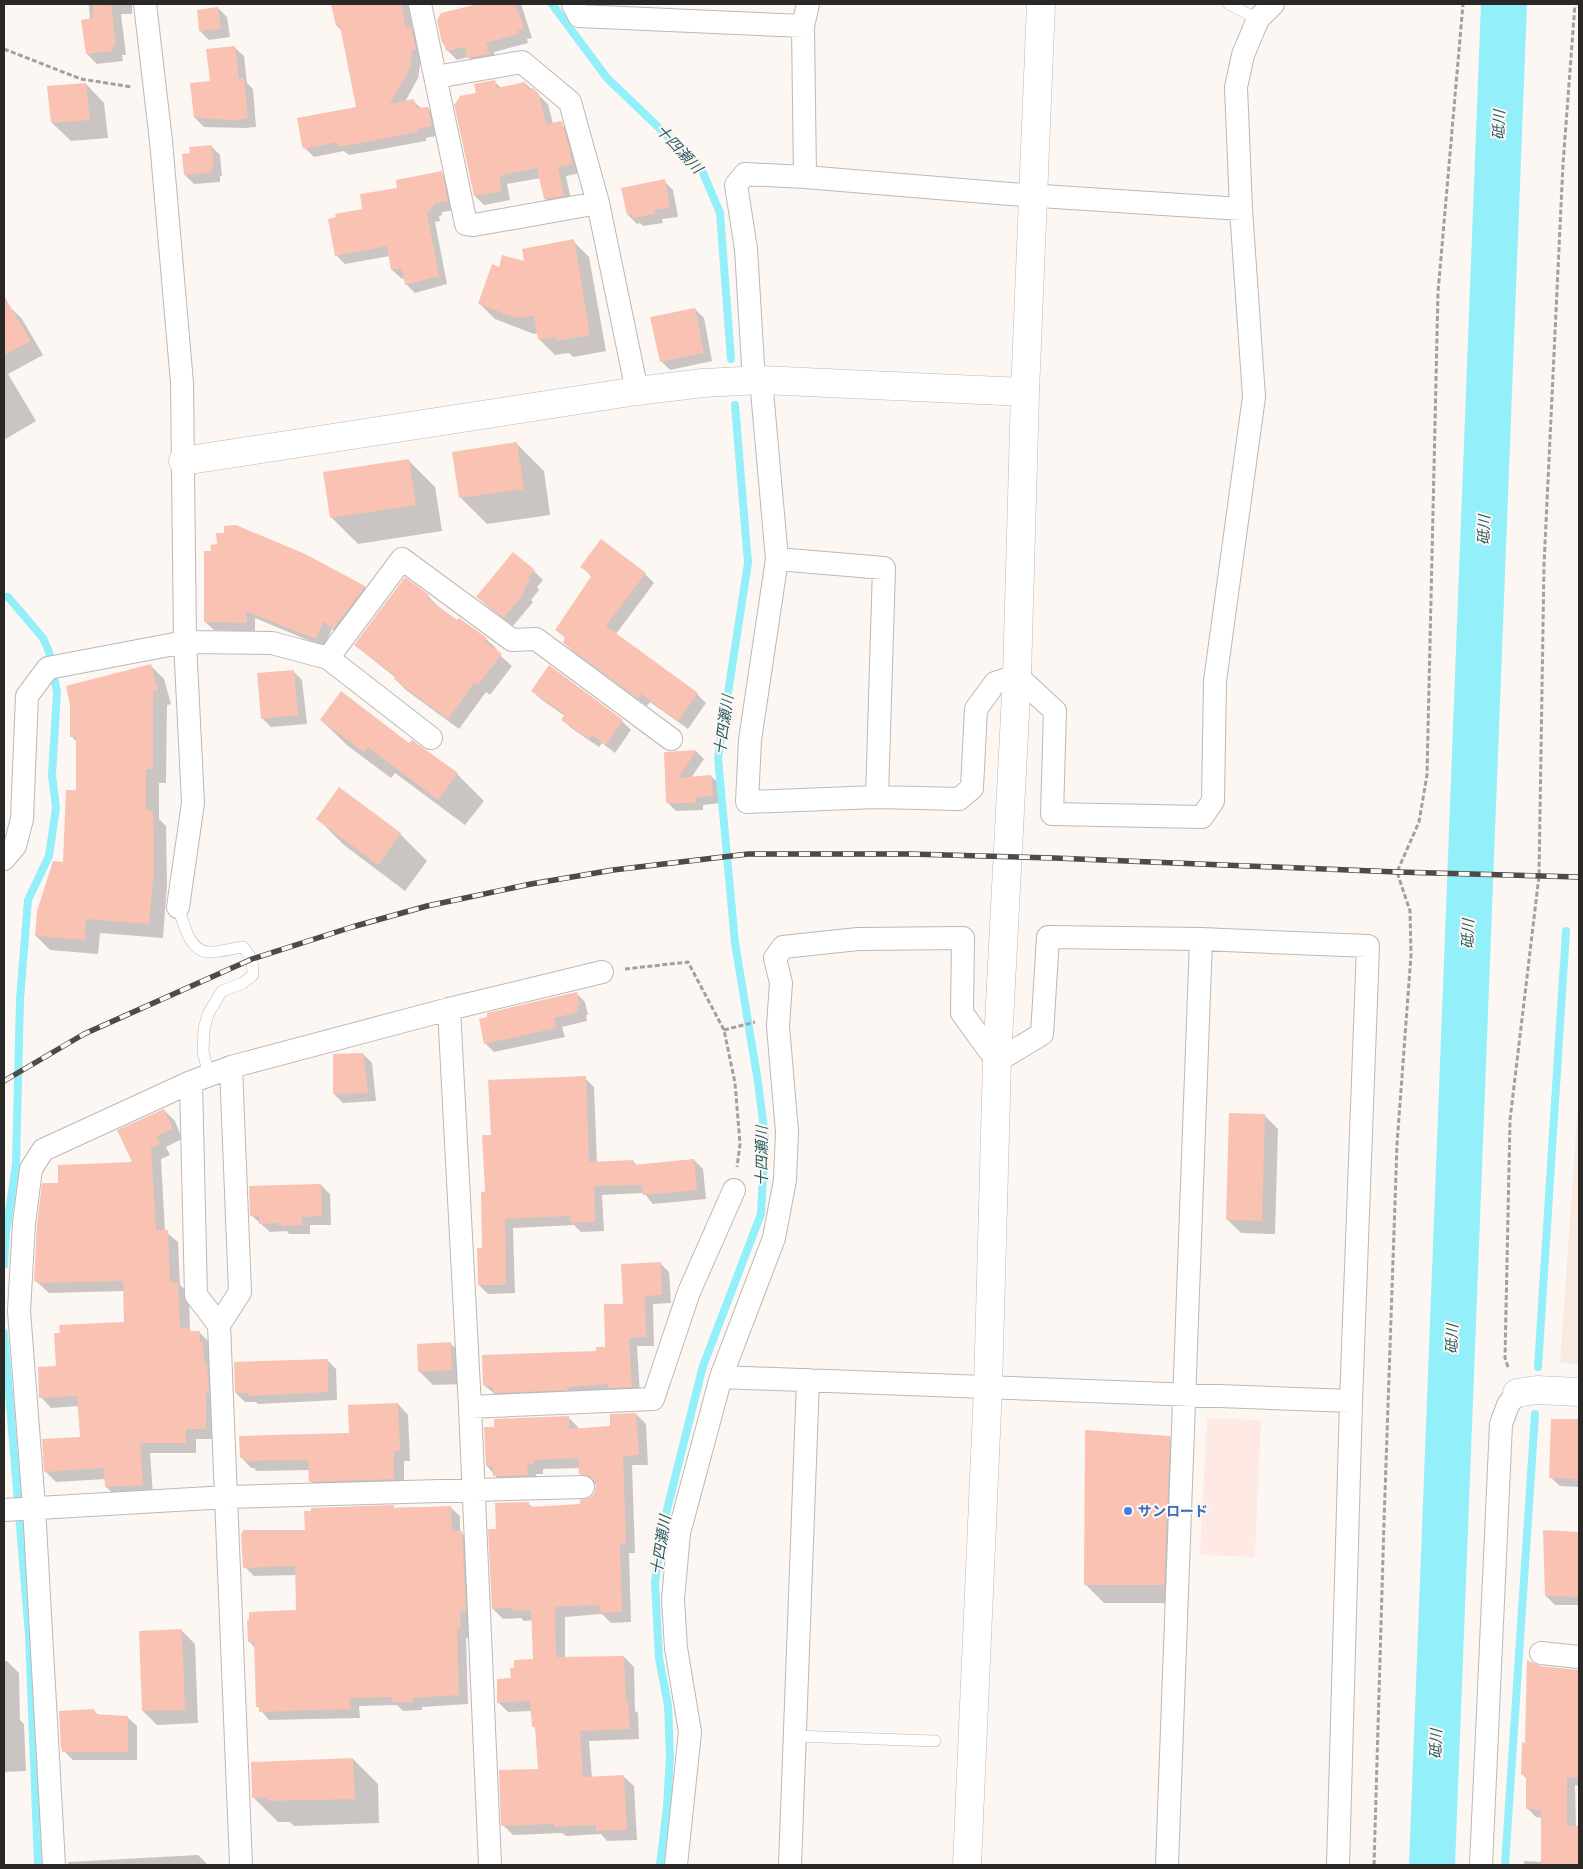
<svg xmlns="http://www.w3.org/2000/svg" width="1583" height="1869" viewBox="0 0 1583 1869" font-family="Commissioner,'Noto Sans JP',sans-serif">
<rect width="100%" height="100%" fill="#fdf7f3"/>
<path fill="#fee9e4" d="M1207,1418l54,2 -6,137 -55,-2z"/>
<path fill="#f7eae1" d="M1579,1091v273l-19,-1z"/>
<path fill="#0003" d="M89,4h43v10h-11l5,41h-4l1,6 -26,3 -10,-10 3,-34z
M332,4h76l5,26 7,7 1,22 -3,19 -13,24 8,-1 9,8 6,-1 9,10 4,17 -15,3v3l-77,14 -5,-4 -30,6 -9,-9 52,-40 -15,-77 -5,-5z
M481,4h40l11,34 -5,1 1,4 -34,9 3,11 -19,4 -10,-10 -11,3 -9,-9 -5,-8 -1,-29z
M218,8l9,9 3,20 -21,3 -9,-9z
M234,47l10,9 3,27 6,6 3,38 -12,1 -40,-1 -9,-9 16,-36z
M494,81l8,8 23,-6 23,21 5,20 8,-1 9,9 11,41 -15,3 6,28 -18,4 -9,-9 -4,-21 -34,6 3,16 -26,5 -9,-9 3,-102z
M86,84l18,19 4,35 -37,3 -19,-18z
M211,146l9,9 2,21h-2v6l-26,2 -9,-9 6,-20z
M441,173l9,9 6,28 -14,2v3l-3,1 1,5 -5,1 12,62 -32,9 -9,-9 -1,-6 -3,1 -10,-9 -2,-14 -45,8 -9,-9 27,-45 35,-21z
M664,181l9,9 5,27 -16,2 1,4 -20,3 -3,-3 -3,1 -9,-9z
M573,241l16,16 17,94 -33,6 -4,-4 -14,2 -16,-16 -1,-6 -4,1 -39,-15 -16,-16 21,-35 26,-5z
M4,305l1,3 4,-2 13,13 21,36 -35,19 28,47 -32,19z
M695,309l9,9 8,43 -42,9 -9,-9z
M517,444l27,27 6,44 -63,9 -26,-26z
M408,460l27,27 7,44 -84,13 -27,-27z
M601,541l44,33 9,9 -38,51 81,60 9,9 -18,26 -38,-27 -3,4 -73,-54 -9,-9 1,-4 -9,-9 35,-53 -10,-10z
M304,555l61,32 8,9 -30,41 -11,-8 -8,18 -69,-29v14l-41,-2 -9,-8z
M534,571l9,9 -6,7 2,3 -8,10 2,2 -20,24 -26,-20 -9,-9z
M428,596l11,11 -1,1 48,31 11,10 -2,2 17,15 -22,29 -4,-3 -27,37 -53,-39 -11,-11 1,-1 -29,-23 -11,-10z
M150,665l14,14 7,25 -4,1 -1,78h-7v36l7,7 1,59 -4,53 -63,-5 -2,21 -48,-4 -14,-14 28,-72 13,-73v-49l-5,-5v-33z
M293,671l9,9 5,44 -36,3 -9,-9z
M532,691l90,30 9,9 -16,23 -13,-10 -3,4 -28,-19 -9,-9 3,-3 -23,-16z
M321,720l89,24 47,30 27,27 -19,24 -70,-52 -4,5 -43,-32z
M697,752l7,7 -13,19 20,-2 8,8 1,19 -17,2v5l-27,1 -8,-8 -3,-50z
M339,789l61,45 27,27 -22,30 -61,-46 -27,-27z
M576,993l9,9 3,13h-2l1,6 -25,6 3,10 -71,15 -9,-9z
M363,1054l9,9 4,38 -33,2 -9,-9z
M585,1078l9,9 3,76 36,-2 4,5 57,-6 9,9 3,30 -53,5 -9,-11 -42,2 2,36 -23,1 -7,-7 -61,3 2,65 -27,1 -9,-9 13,-149z
M164,1110l11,11 7,18 -16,8 4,8 -9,4 4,72 13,11 2,43 9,8 1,38 2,1h7l11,11 6,96h-20v14h-46l3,42 -36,2 -11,-10v-8l-50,3 -10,-10 35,-34 -2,-32 -28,2 -10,-11 16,-29 69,-45 -2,-32 -75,2 -14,-13 25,-96 73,-21z
M1264,1115l14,14 -3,105 -34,-1 -14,-14z
M321,1185l9,9 1,31h-21v9h-21l-2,-3 -17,1 -19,-17z
M660,1263l9,9 2,31 -18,1 1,42h-17l3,49 -137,6 -19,-16 114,-33 8,-4 19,-43z
M450,1343l14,14 1,27 -32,1 -14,-14z
M327,1360l9,9 1,31 -79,4 -2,-2h-11l-9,-9z
M398,1404l10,11 2,46h-6v28l-83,3 -10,-11 -1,-11 -53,1 -3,-3h-3l-10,-11 109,-23z
M636,1414l10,10 2,41h-16l3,88h-6l2,69 -20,1 -9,-9 -37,3v41l59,-1 10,10 1,44 3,2 1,26 -50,2 3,37 32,-1 10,9 3,54 -30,1 -6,-7 -35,2 -4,-3 -49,2 -10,-10 37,-55 -3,-40 -4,-4 -1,-15 -24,1 -10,-10 14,-23 23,-19 -2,-40 -9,1 -3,-3 -18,1 -10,-10 4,-79 31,-27 5,5 49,-3 13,-11 2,-9 -7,-2 -10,-10v-5l-37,1v5h-7l1,11 -33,1 -17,-20 81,-49 10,10v2l34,-2z
M1552,1420h27v67l-19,-1 -10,-9z
M1169,1437l19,19 -6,147h-78l-19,-19z
M450,1507l10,9v16l11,9 -2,97h-3l2,66 -46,3v3l-19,1 -6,-6 -38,1 1,12 -91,2 -11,-13 -3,-59 -6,-7 48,-30 -1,-36 -42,1 -9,-9 61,-36 6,-22z
M1544,1532l35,1v72h-24l-9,-9z
M181,1630l14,14 3,79 -41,2 -14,-14z
M4,1661h3l12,12 1,47 4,4 2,47 -22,1z
M1539,1667l40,4v115l-4,-1 1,42h3v38h-55v-4l18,1v-44l-6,-1 -9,-9v-29l-5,-5z
M94,1710l5,6 28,1 10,9v34h-64l-9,-9z
M353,1759l25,25 1,39 -85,3 -4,-4h-12l-25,-25z
M198,1855l10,10h-140v-3z"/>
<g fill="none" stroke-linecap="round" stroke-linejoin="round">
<path stroke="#93effa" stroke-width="8" d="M552,4l55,74 94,90 19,45 11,146
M4,597h4l35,41 6,14 8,40 -5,83 4,33 -7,48 -21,44 -8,99 -4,165 -10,69 -2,32
M4,1333l25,302 9,230
M1538,1367l28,-436
M660,1865l7,-58 3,-51 -2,-51 -9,-47 -4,-76 9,-60 39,-156 58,-152 4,-77 -7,-55 -23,-139 -17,-185 30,-195 -13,-158
M1505,1865l30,-451"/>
<path stroke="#93effa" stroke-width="46" d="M1432,1865l72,-1861"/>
</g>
<path fill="#f9c2b2" d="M93,4h18l5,41h-3v6l-27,3 -5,-34 12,-2z
M331,4h70l5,24 5,-1 5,22 -4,1 -2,18 -20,36 24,-5 2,9 12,-1 4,19 -14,3v3l-20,4 -60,11 -1,-5 -33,7 -2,-3 -5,-28 59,-11 -16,-81h-4z
M478,4h37l9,25 -6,1 1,4 -33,9 3,11 -22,4 -2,-11 -19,4 -2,-8h-2l-5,-23 4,-7z
M218,7l3,22 -22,2 -2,-21z
M235,46l4,33 5,-1 4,40 -14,2 -40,-2 -4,-35 20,-2 -4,-32z
M495,80l2,8 28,-6 3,7 5,-1 6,6 7,30 16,-3 11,43 -15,3 6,29 -20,3 -7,-31 -38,8 3,15 -28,5 -20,-92 2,-1 4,-7 16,-3 -2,-9z
M86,83l4,37 -39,3 -4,-37z
M212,145l2,22h-3l1,5 -28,3 -2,-21 8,-1 -1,-6z
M442,171l6,30 -15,3 1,3h-4l1,5 -4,1 12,63 -34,9 -3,-16 -11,1 -4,-24 -52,10 -7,-37 8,-2 -1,-3 27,-5 -2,-15 37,-6 -1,-8z
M665,179l5,29 -16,2 1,4 -22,4 -1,-4 -5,1 -6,-27z
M574,239l16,96 -34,6 -1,-4 -17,3 -4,-24 -17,2 -39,-14 14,-40 7,3 3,-12 22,6 -2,-12z
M4,296l27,45 -27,14z
M695,308l9,45 -44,9 -10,-45z
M517,442l7,47 -65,9 -7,-46z
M409,459l7,46 -86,13 -7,-46z
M236,525l69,29 60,32 -32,43 -10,-8 -7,18 -70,-28 1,12 -43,-1v-71h7l-1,-6 7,-1 -1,-11h8v-7z
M601,539l45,34 -40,53 92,67 -20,28 -37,-27 -3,4 -75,-55 2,-6 -10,-7 37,-55 -12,-8z
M513,552l22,18 -7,8 3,2 -8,10 2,2 -21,26 -28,-21z
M405,577l24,18 -2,3 30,22 2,-2 28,20 -3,3 18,13 -24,31 -3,-3 -27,37 -54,-40 2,-3 -42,-31z
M151,664l7,26 -5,1v78h-7v41h7l1,60 -5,54 -63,-5 -1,21 -50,-4 2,-25 16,-50 10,1 3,-72h10v-53h-6v-32l-4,-19z
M549,665l74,55 -17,25 -14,-10 -3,4 -28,-19 4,-6 -34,-23z
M294,670l4,45 -37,4 -4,-46z
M341,691l68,52 3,-3 46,33 -20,27 -70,-53 -4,5 -44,-32z
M697,750l-19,28 33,-3 2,21 -17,1v5l-3,1h-27l-2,-51z
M339,787l62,46 -23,32 -62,-46z
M577,992l3,14h-3l1,6 -24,6 2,10 -72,16 -5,-25 8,-2v-4z
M363,1053l5,40 -35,1v-40z
M586,1076l3,86 44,-2v5l61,-6 3,31 -54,5 -1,-10 -48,1 1,36 -24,1 -1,-7 -65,3 1,66h-28l-1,-37h5l-1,-56h4l-3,-57h9l-3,-55z
M164,1109l9,20 -16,7 3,8 -9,4 5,82h12l2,52h8l2,46 9,-1v4h11v11l3,-1 1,22h3l2,30h-3v36h-20v14h-46l3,42 -38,2 -1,-19 -60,4 -2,-33 38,-2 -3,-41 -38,2 -1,-31 18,-1 -2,-33h6l-1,-8 65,-3 -1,-41 -86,2 -1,-2h-2l3,-57 5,-41h16v-18l74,-3 -15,-32z
M1229,1113l36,1 -3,107 -36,-1z
M321,1184l1,32 -20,1v8l-23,1v-3l-20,1v-8h-9l-1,-30z
M661,1262l1,33 -17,1 1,41 -17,1 3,49 -24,1v-4l-40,3v3l-75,3v-6l-10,-2 -1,-30 114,-4v-4h9l-1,-43h19l-2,-40z
M451,1342l1,28 -34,2 -1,-28z
M328,1359v33l-80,4v-3h-13l-1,-31z
M398,1403l2,48h-6v28l-85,3 -1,-22 -63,1v-3h-5l-1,-22 110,-3 -1,-28z
M636,1413l3,42 -16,1 3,88h-6l2,68 -22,1 -1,-8 -44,2 1,50 68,-1 2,46h2l2,27 -50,2 3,46 41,-2 3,55 -31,1v-6l-42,2v-3l-53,2 -2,-56 39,-1 -3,-42h-3l-2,-26 -33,2v-24l14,-1 -1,-10h4v-8l19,-1 -2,-49 -18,1v-3l-21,1 -4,-80h8l-1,-26 34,-1v5l51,-3v-4l9,-2 5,-4 2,-8 -2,-6 -4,-4 -11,-2 -1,-16 -45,2 1,4 -7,1 1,10 -35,1v-10h-7l-2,-39h10v-8l75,-3v13l41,-3v-12z
M1551,1419h28v60l-30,-1z
M1085,1430l85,6 -6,149h-80z
M394,1505v3l57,-2 1,25h10l4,80h-6l1,18h-4l2,66 -46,3v4h-21v-5l-42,1 1,11 -92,3v-5h-3l-2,-65h-6l-1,-22h2v-8l47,-2 -1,-44 -52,2 -2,-35 2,-1v-2h62l-1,-19h7v-3z
M1543,1530l36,2v65l-34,-1z
M182,1629l3,81 -43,1 -3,-80z
M1527,1660l13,6 39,4v108l-12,-1v49h12v39h-38v-55l-15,-1v-34h-5l1,-33 3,1z
M94,1709l1,5 33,2v36h-66v-3h-1l-2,-38z
M353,1758l2,41 -87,2v-4l-16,1 -1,-36z"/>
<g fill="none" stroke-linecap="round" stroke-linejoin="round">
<defs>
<path id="lane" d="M1229,4l29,15
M178,907c6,16 10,42 29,45 9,1 27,-4 36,-5l9,12 1,16 -10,8 -21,8 -14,23 -4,15 -1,22 6,25
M795,1736l140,5"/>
<path id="street" d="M420,4l46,220 8,1 124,-22
M573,4l6,12 224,10
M808,4l-5,22 2,151 205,17 231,15
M436,77l86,-15 48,40 28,101 39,188
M761,380l16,179 -27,181 -3,62 130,-5 82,2 13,-11 4,-79 19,-26 22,-7 38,35 -3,103 150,3 11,-16 2,-120 39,-284 -13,-188 -5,-122 7,-32 15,-36 15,-15
M754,381l-8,-132 -10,-64 9,-11 60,3
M777,559l107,9 -7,229
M328,658l74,-99 110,81 24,-1 135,100
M4,859l11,-13 7,-27 5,-123 21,-28 137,-26 -3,-259 -21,-242 -16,-137
M178,907l15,-104 -8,-161 87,1 56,15 103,80
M449,1009l21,398 20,458
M191,1082l5,213 23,30 22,540
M219,1325l21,-33 -9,-225
M721,1377l630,24
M470,1407l183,-8 36,-107 45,-102
M4,1510l223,-13 356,-10
M1541,1653l38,4
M54,1865l-20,-358 -15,-196 5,-88 7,-54 12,-19 148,-68 40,-15 218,-58 153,-37
M676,1865l14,-133 -14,-84 -3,-49 6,-66 42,-156 53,-139 11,-58 2,-48 -9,-106 3,-43 -6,-25 8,-11 75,-8 105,-1 -1,75 35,48 45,-27 6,-97 153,2 167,7 -17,455 -13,464
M790,1865l18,-485
M1167,1865l34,-926
M1481,1865l20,-441 7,-19 9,-12"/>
<path id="secondary" d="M183,461l454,-70 66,-8 58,-3 264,12
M1517,1393l20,-3 42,2
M967,1865l21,-478 9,-326 20,-385 8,-284 16,-388"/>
</defs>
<use href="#lane" stroke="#bdb8b4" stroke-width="12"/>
<use href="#street" stroke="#bdb8b4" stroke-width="24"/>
<use href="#secondary" stroke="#bdb8b4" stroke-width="29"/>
<path stroke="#a4a09d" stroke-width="3" stroke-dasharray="5 2.5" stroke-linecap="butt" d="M4,49l77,30 51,8
M625,969l63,-7 36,68 11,53 5,61 -3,23
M724,1030l31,-8
M1508,1367l-3,-9 5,-238 29,-244 5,-311 19,-401 12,-160
M1374,1865l10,-343 13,-378 14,-189 -1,-44 -13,-39 22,-50 8,-47 11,-483 25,-288"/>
<use href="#lane" stroke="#fff" stroke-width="11"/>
<use href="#street" stroke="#fff" stroke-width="22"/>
<use href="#secondary" stroke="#fff" stroke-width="28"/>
<defs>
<path id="rail" d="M4,1081l80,-47 168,-75 100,-32 75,-21 104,-22 82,-14 135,-16h162l144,4 343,14 182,5"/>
</defs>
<use href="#rail" stroke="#4d4a48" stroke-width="5.5"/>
<use href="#rail" stroke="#fdf7f3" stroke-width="4" stroke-dasharray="11" stroke-linecap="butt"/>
</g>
<circle fill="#3f7fe0" stroke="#fdf7f3" stroke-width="2" cx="1128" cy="1511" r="5"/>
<g text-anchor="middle" stroke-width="4" stroke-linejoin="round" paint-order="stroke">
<g font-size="14" font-weight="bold" fill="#366cbe" stroke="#fdf7f3" text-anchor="start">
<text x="1138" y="1516">サンロード</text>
</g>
<g font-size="15" font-style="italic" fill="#2a5e64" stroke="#fdf7f3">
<text transform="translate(1499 125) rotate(-88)" y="5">砥川</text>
<text transform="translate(679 149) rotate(47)" y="5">十四瀬川</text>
<text transform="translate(1484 530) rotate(-88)" y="5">砥川</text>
<text transform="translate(724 725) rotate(-82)" y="5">十四瀬川</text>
<text transform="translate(1468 934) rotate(-88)" y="5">砥川</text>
<text transform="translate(762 1156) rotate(-90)" y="5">十四瀬川</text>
<text transform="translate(1452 1339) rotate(-88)" y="5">砥川</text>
<text transform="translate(661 1545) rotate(-81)" y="5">十四瀬川</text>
<text transform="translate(1436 1744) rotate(-88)" y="5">砥川</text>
</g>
</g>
<rect width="1583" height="1869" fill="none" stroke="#2a2826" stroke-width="10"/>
</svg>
